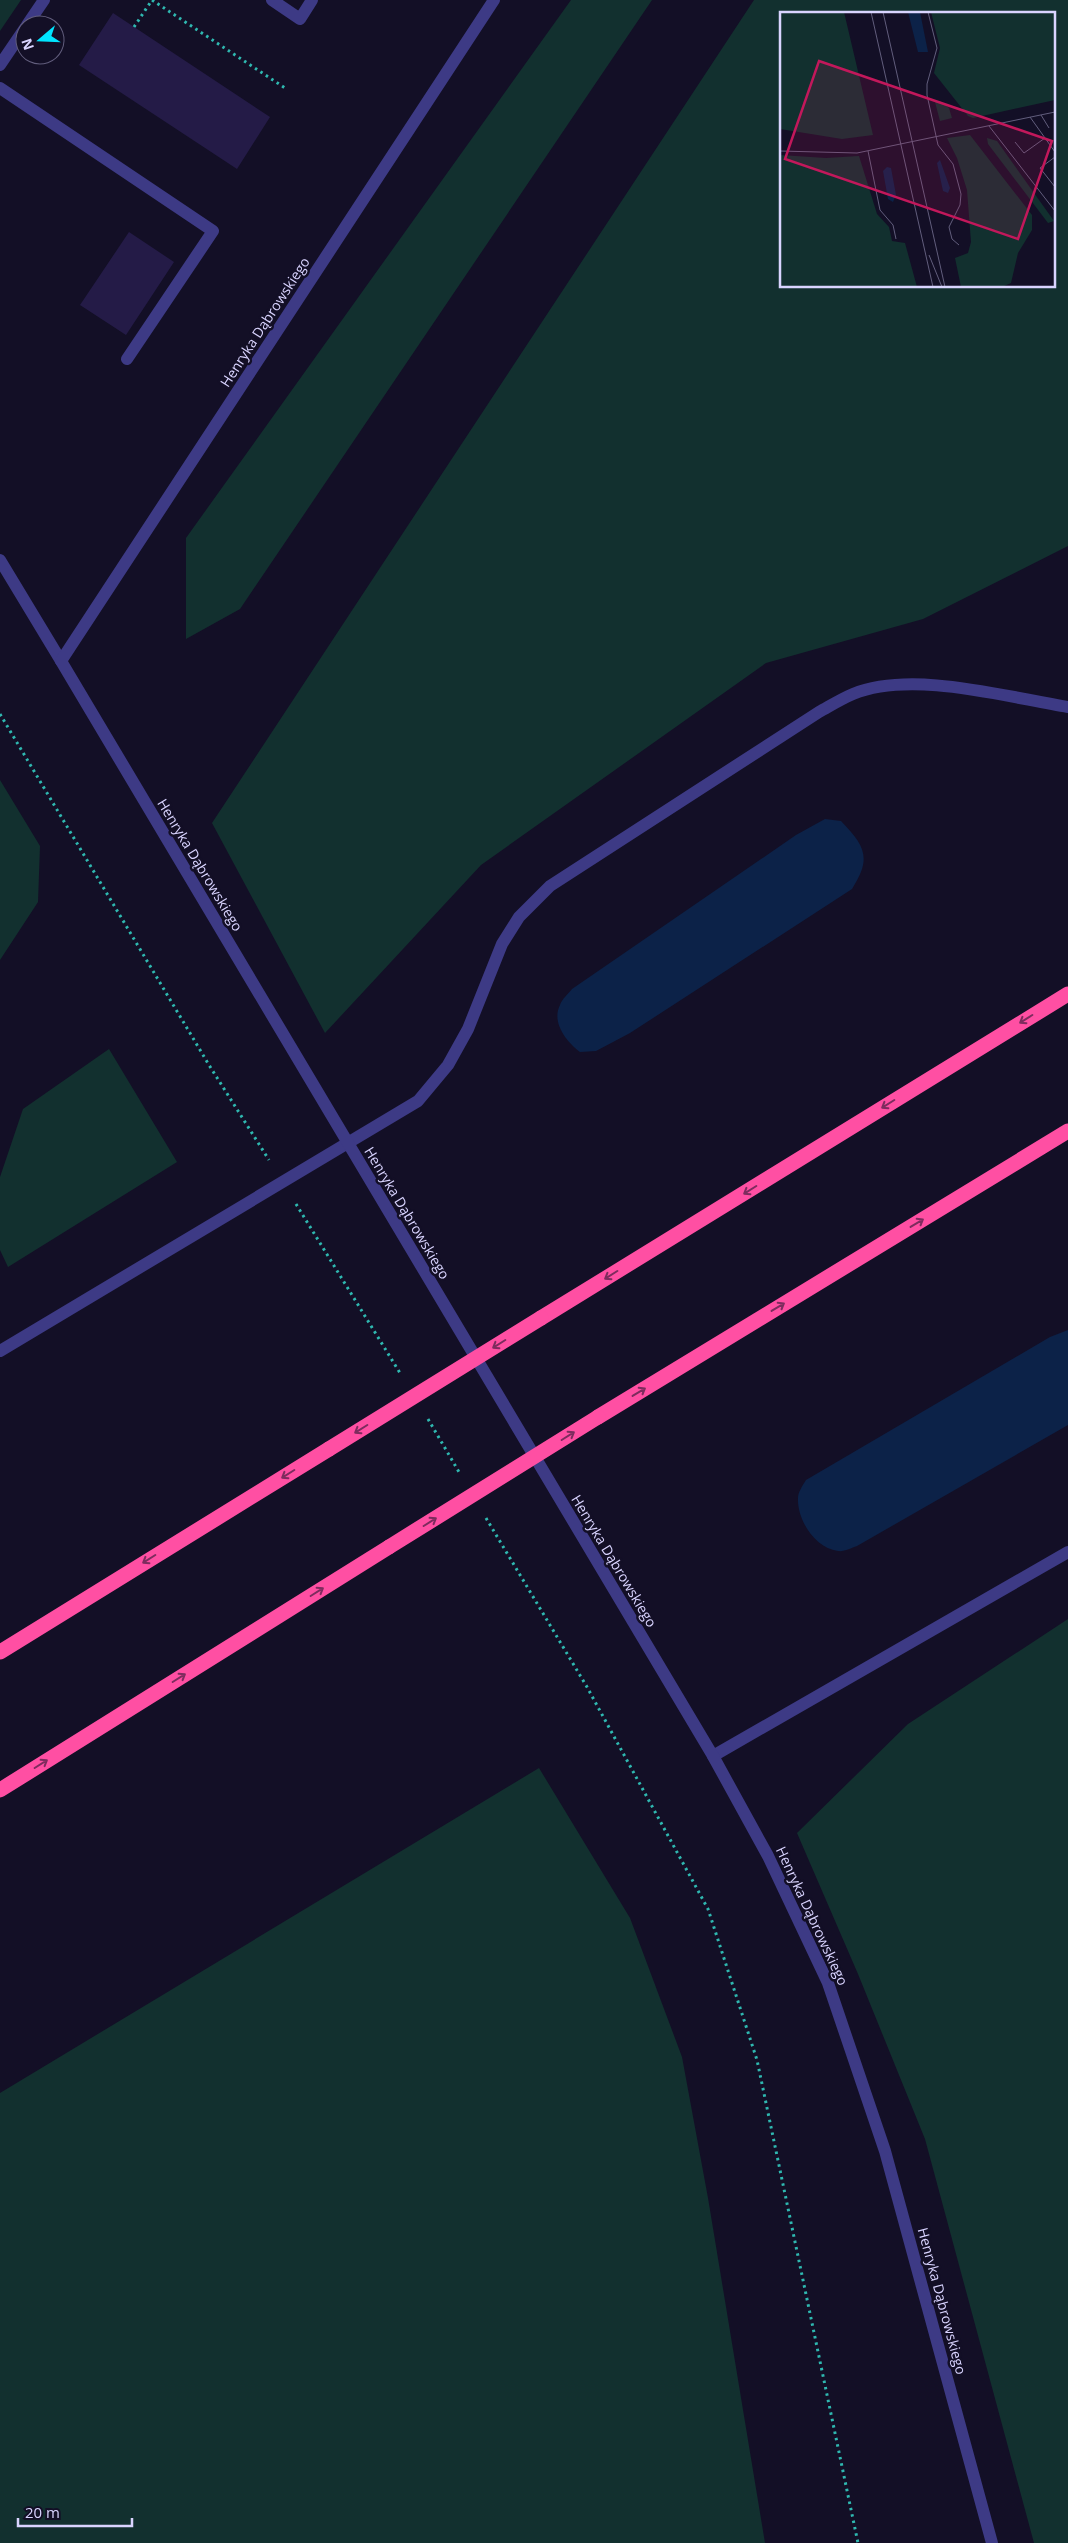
<svg xmlns="http://www.w3.org/2000/svg" width="1068" height="2543" viewBox="0 0 1068 2543" font-family="'Open Sans',sans-serif">
<rect width="100%" height="100%" fill="#130f26"/>
<path fill="#12302f" fill-rule="evenodd" d="M0,0h21l-21,31z
M571,0h81l-412,609 -54,30v-101z
M754,0h314v546l-145,73 -157,44 -285,202 -156,168 -113,-210zM782,14h272v272h-272z
M0,780l40,66 -2,56 -38,58z
M109,1049l68,113 -169,105 -8,-17v-73l23,-68z
M1068,1619v924h-34l-109,-404 -67,-165 -61,-141 111,-109z
M539,1768l91,150 52,139 26,141 57,345h-765v-450z"/>
<path fill="#0c2248" d="M825,819l16,2c24,25 31,37 11,68l-222,144 -34,18 -16,1c-13,-10 -29,-29 -20,-47 2,-6 8,-11 12,-16l224,-154z
M1068,1330v95l-211,121c-6,2 -13,6 -19,5 -23,-3 -41,-31 -40,-53 0,-6 5,-13 8,-18l244,-143z"/>
<path fill="#241b47" d="M113,13l157,104 -33,52 -158,-104z
M129,232l45,30 -48,73 -46,-30z"/>
<g fill="none" stroke-linecap="round" stroke-linejoin="round">
<path stroke="#2fb8b0" stroke-width="3" stroke-dasharray="2.5 4" stroke-linecap="butt" d="M152,0l133,88
M134,27l18,-27
M0,714l209,351 60,95
M296,1204l104,169
M428,1419l31,53
M486,1518l101,169 121,222 49,151 101,483"/>
<path stroke="#3d3a85" stroke-width="12" d="M272,0l28,19 12,-19
M27,25l17,-25
M0,65l25,-37
M0,88l213,143 -86,128
M0,1351l418,-250 30,-36 20,-36 34,-85 17,-27 31,-31 269,-174c11,-6 22,-13 34,-18 59,-24 153,3 215,13
M713,1756l355,-204"/>
<path stroke="#3d3a85" stroke-width="12" d="M0,560l61,101"/>
<path stroke="#3d3a85" stroke-width="12" d="M494,0l-433,661 652,1095 55,100 60,127 57,168 107,392"/>
<path stroke="#ff4fa3" stroke-width="15" d="M541,1318l527,-324
M598,1417l470,-286
M0,1652l329,-203
M0,1790l389,-243"/>
<path stroke="#ff4fa3" stroke-width="15" d="M329,1449l212,-131
M389,1547l209,-130"/>
</g>
<defs><path id="oneway-shaft" d="M-6 0H5M1.5-3L5.5 0L1.5 3" fill="none" stroke-width="1.6" stroke-linecap="round" stroke-linejoin="round" transform="scale(1.25)"/></defs>
<g stroke="#7d2c5e">
<use href="#oneway-shaft" transform="translate(1026 1019) rotate(148)"/>
<use href="#oneway-shaft" transform="translate(888 1104) rotate(148)"/>
<use href="#oneway-shaft" transform="translate(750 1190) rotate(148)"/>
<use href="#oneway-shaft" transform="translate(917 1223) rotate(-31)"/>
<use href="#oneway-shaft" transform="translate(611 1275) rotate(148)"/>
<use href="#oneway-shaft" transform="translate(778 1307) rotate(-31)"/>
<use href="#oneway-shaft" transform="translate(499 1344) rotate(148)"/>
<use href="#oneway-shaft" transform="translate(639 1392) rotate(-31)"/>
<use href="#oneway-shaft" transform="translate(361 1429) rotate(148)"/>
<use href="#oneway-shaft" transform="translate(568 1436) rotate(-32)"/>
<use href="#oneway-shaft" transform="translate(288 1474) rotate(148)"/>
<use href="#oneway-shaft" transform="translate(430 1522) rotate(-32)"/>
<use href="#oneway-shaft" transform="translate(149 1559) rotate(148)"/>
<use href="#oneway-shaft" transform="translate(317 1592) rotate(-32)"/>
<use href="#oneway-shaft" transform="translate(179 1678) rotate(-32)"/>
<use href="#oneway-shaft" transform="translate(41 1764) rotate(-32)"/>
</g>
<g text-anchor="middle" stroke-width="5" stroke-linejoin="round" paint-order="stroke">
<g font-size="14" fill="#d9d4ff" stroke="#130f26">
<text transform="translate(265 322) rotate(-57)" y="5">Henryka Dąbrowskiego</text>
<text transform="translate(200 865) rotate(59)" y="5">Henryka Dąbrowskiego</text>
<text transform="translate(407 1213) rotate(59)" y="5">Henryka Dąbrowskiego</text>
<text transform="translate(614 1561) rotate(59)" y="5">Henryka Dąbrowskiego</text>
<text transform="translate(812 1916) rotate(65)" y="5">Henryka Dąbrowskiego</text>
<text transform="translate(942 2301) rotate(75)" y="5">Henryka Dąbrowskiego</text>
</g>
</g>
<g transform="translate(780 12)">
<rect width="275" height="275" fill="#130f26"/>
<path d="M0,0h64l29,123 -31,4 -62,-10zM151,0h124v88l-82,18 -5,-2 -34,-43 6,-25zM160,89l9,7 3,10 -12,3 -5,-19zM190,123l62,80v15l-14,23 -7,30 -9,4h-41l-6,-29 13,-5 3,-11 -4,-52 -10,-32 -10,-20zM207,126l10,3 57,80 -6,2 -60,-79zM0,143l46,3 33,-2 18,58 12,13 3,14 13,2 12,44h-137z" fill="#12302f"/>
<path d="M128,0h12l8,40h-10zM160,148l10,28 -2,5 -5,-2 -6,-28zM107,155l4,1 5,27 -3,7 -5,-3 -5,-28z" fill="#0c2248"/>
<path fill="none" stroke="#625e7d" stroke-width="1" d="M91,0l62,275M103,0l62,275M148,0l9,36 -10,36v11l11,50 15,19 8,30 -1,11 -11,22 3,12 7,6M261,103l8,13M250,105l25,35M209,114l66,85M235,130l9,11 21,-15M0,139l77,2 198,-41M88,139l12,59 13,15 3,14M275,145l-15,11 15,19M149,243l13,32"/>
<path fill="#c2185b" fill-opacity="0.15" stroke="#c2185b" stroke-width="2.5" d="M39,49l233,80 -34,98 -233,-80z"/>
<rect width="275" height="275" fill="none" stroke="#d9d4ff" stroke-width="2.5"/>
</g>
<g transform="translate(40 40) rotate(251)"><circle r="24" fill="#130f26" stroke="#625e7d"/>
<path d="M0-4L9 19L0 12L-9 19Z" fill="#00e5ff"/>
<text y="-8" font-size="14" font-weight="bold" text-anchor="middle" fill="#d9d4ff">N</text>
</g>
<path d="M18 2518v8h114v-8" fill="none" stroke="#d9d4ff" stroke-width="2.5"/>
<text x="25" y="2518" font-size="15" fill="#d9d4ff" stroke="#130f26" stroke-width="4" paint-order="stroke">20 m</text>
</svg>
